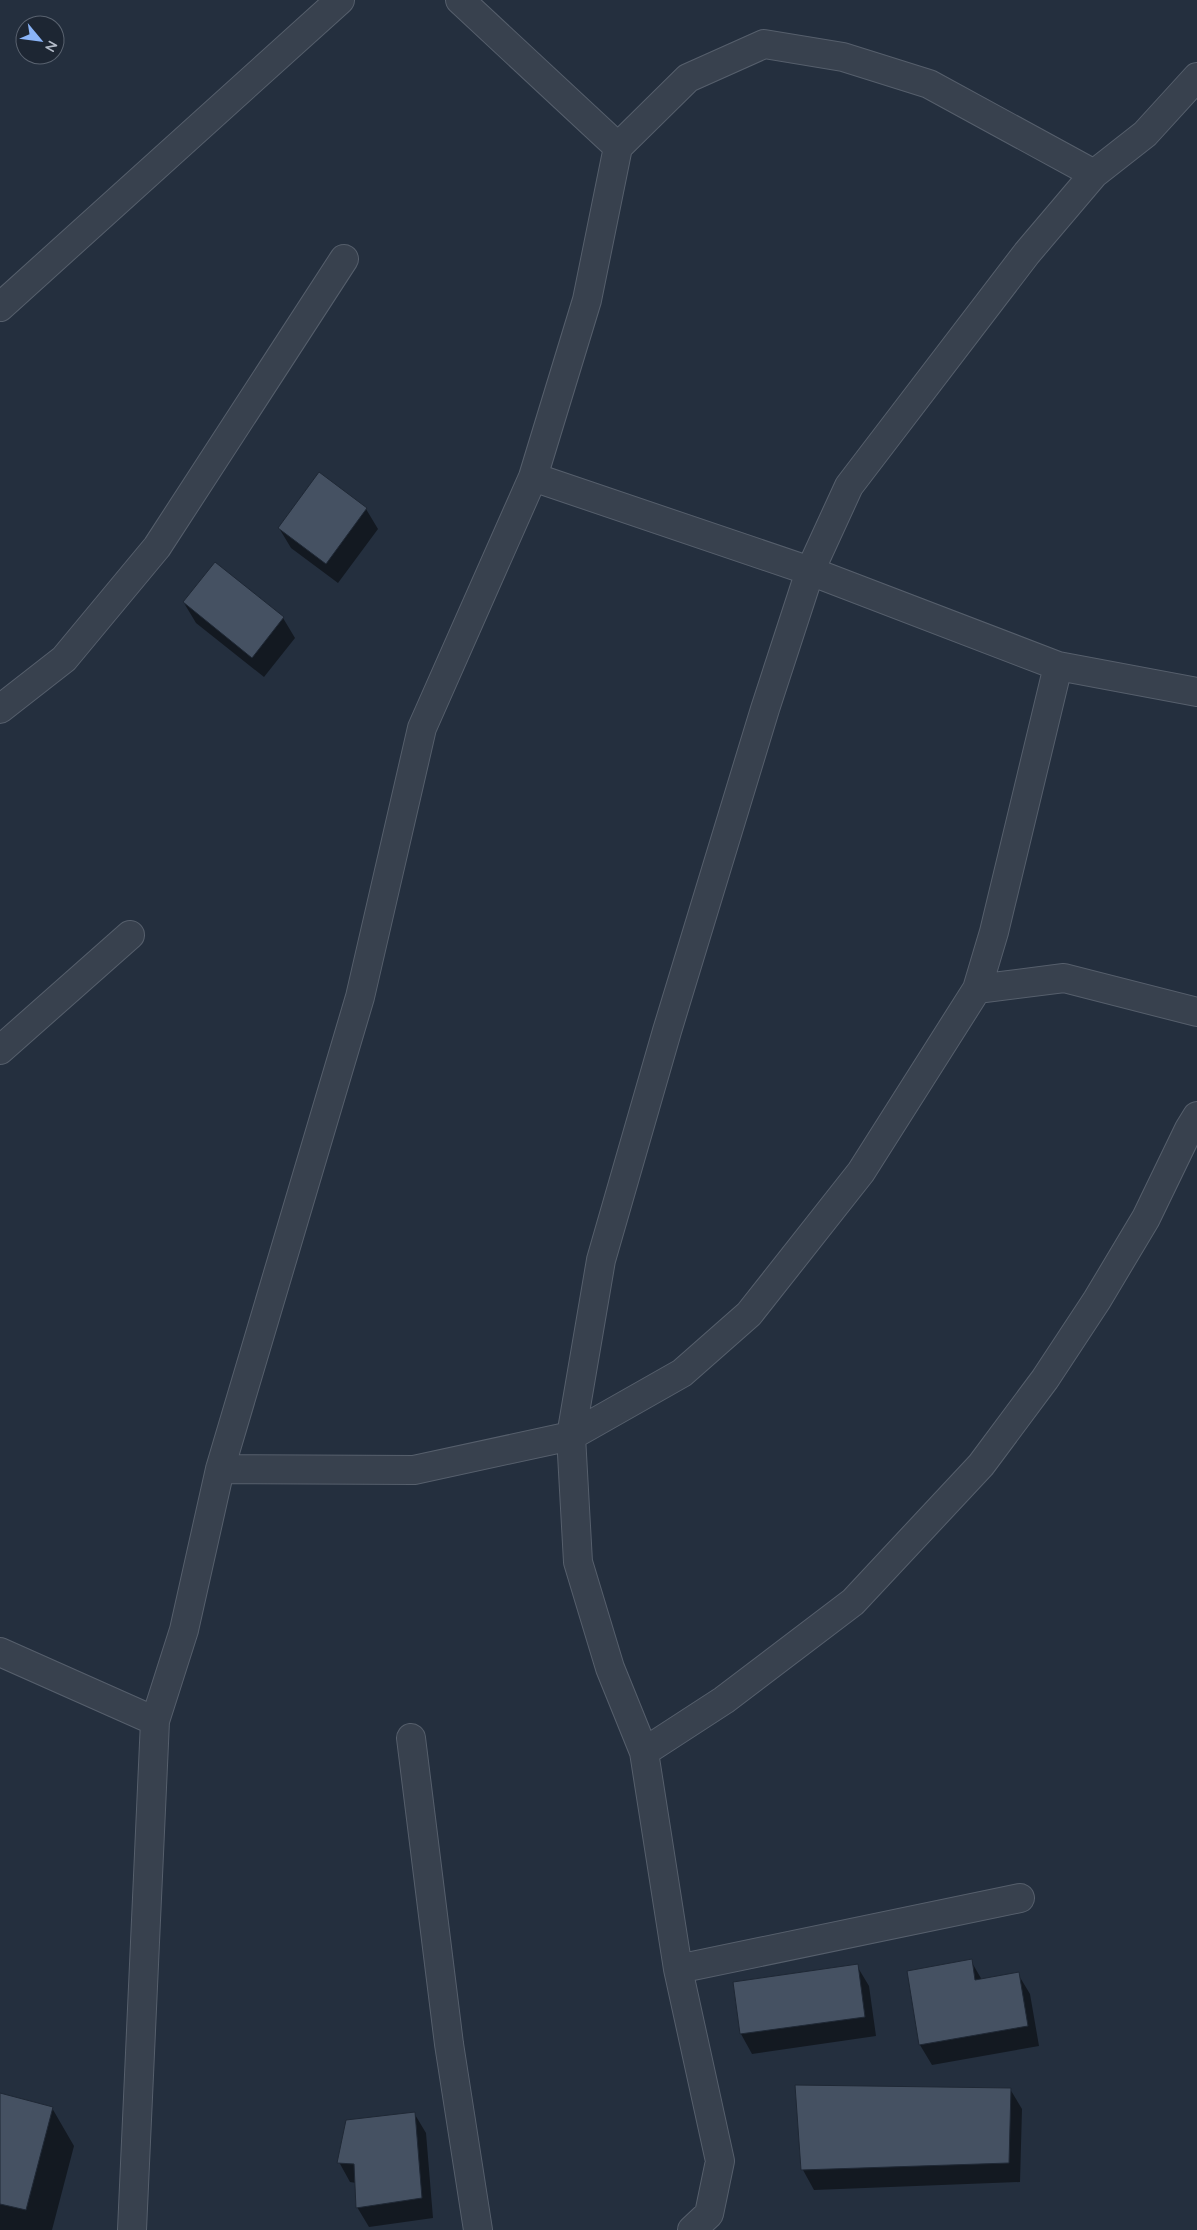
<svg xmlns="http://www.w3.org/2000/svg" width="1197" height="2230" viewBox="0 0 1197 2230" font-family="Quicksand,sans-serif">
<rect width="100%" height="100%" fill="#242f3e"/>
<path fill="#0007" d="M366,509l12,20 -40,54 -47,-35 -12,-20z
M215,563l68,55 12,20 -31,39 -68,-54 -12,-20z
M971,1961l11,19 36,-6 12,20 9,52 -107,19 -12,-20z
M857,1966l12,20 7,50 -124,18 -11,-20z
M796,2086l214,3 12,20 -2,73 -206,8 -11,-20z
M0,2094l52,14 22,38 -22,84h-52z
M414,2113l12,20 7,85 -64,9 -12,-20 -1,-24 -6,-1 -11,-20z"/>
<path fill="#455162" stroke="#1f2835" d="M319,472l48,36 -41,56 -48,-36z
M215,562l69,55 -32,41 -69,-56z
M972,1959l3,21 44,-8 9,54 -109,19 -12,-74z
M858,1964l7,53 -125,17 -7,-52z
M795,2085l216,3 -2,75 -208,7z
M0,2093l53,14 -27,103 -26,-6z
M415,2112l7,86 -66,10 -2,-44 -17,-1 9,-43z"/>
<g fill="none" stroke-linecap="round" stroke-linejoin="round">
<defs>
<path id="street" d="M618,147l70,-69 76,-34 79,13 86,27 165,90
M0,307l340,-307
M533,477l277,94 248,95 139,26
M0,709l64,-50 93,-112 187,-288
M977,989l87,-11 133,34
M0,1050l130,-115
M220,1469l194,1 157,-34 111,-63 67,-59 112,-142 116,-183 17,-57 64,-266
M0,1652l155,69
M411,1738l38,306 29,186
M644,1752l-34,-84 -32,-106 -7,-126 30,-176 66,-229 98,-322 45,-138 39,-85 178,-233 67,-79 51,-40 52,-57
M678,1969l342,-71
M132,2230l23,-509 29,-91 36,-161 140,-472 62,-269 111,-251 54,-177 31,-153 -158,-147
M692,2230l17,-16 11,-53 -42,-192 -34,-217 80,-52 129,-98 128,-137 64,-86 52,-79 49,-82 43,-89 8,-13"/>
</defs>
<use href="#street" stroke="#565f6c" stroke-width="30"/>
<use href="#street" stroke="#38414e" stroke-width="28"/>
</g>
<g transform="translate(40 40) rotate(119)"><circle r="24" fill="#1d2633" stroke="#59626f"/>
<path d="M0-4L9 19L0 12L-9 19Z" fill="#8ab4f8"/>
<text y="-8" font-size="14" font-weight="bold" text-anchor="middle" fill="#b4bcc9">N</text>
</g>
</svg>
